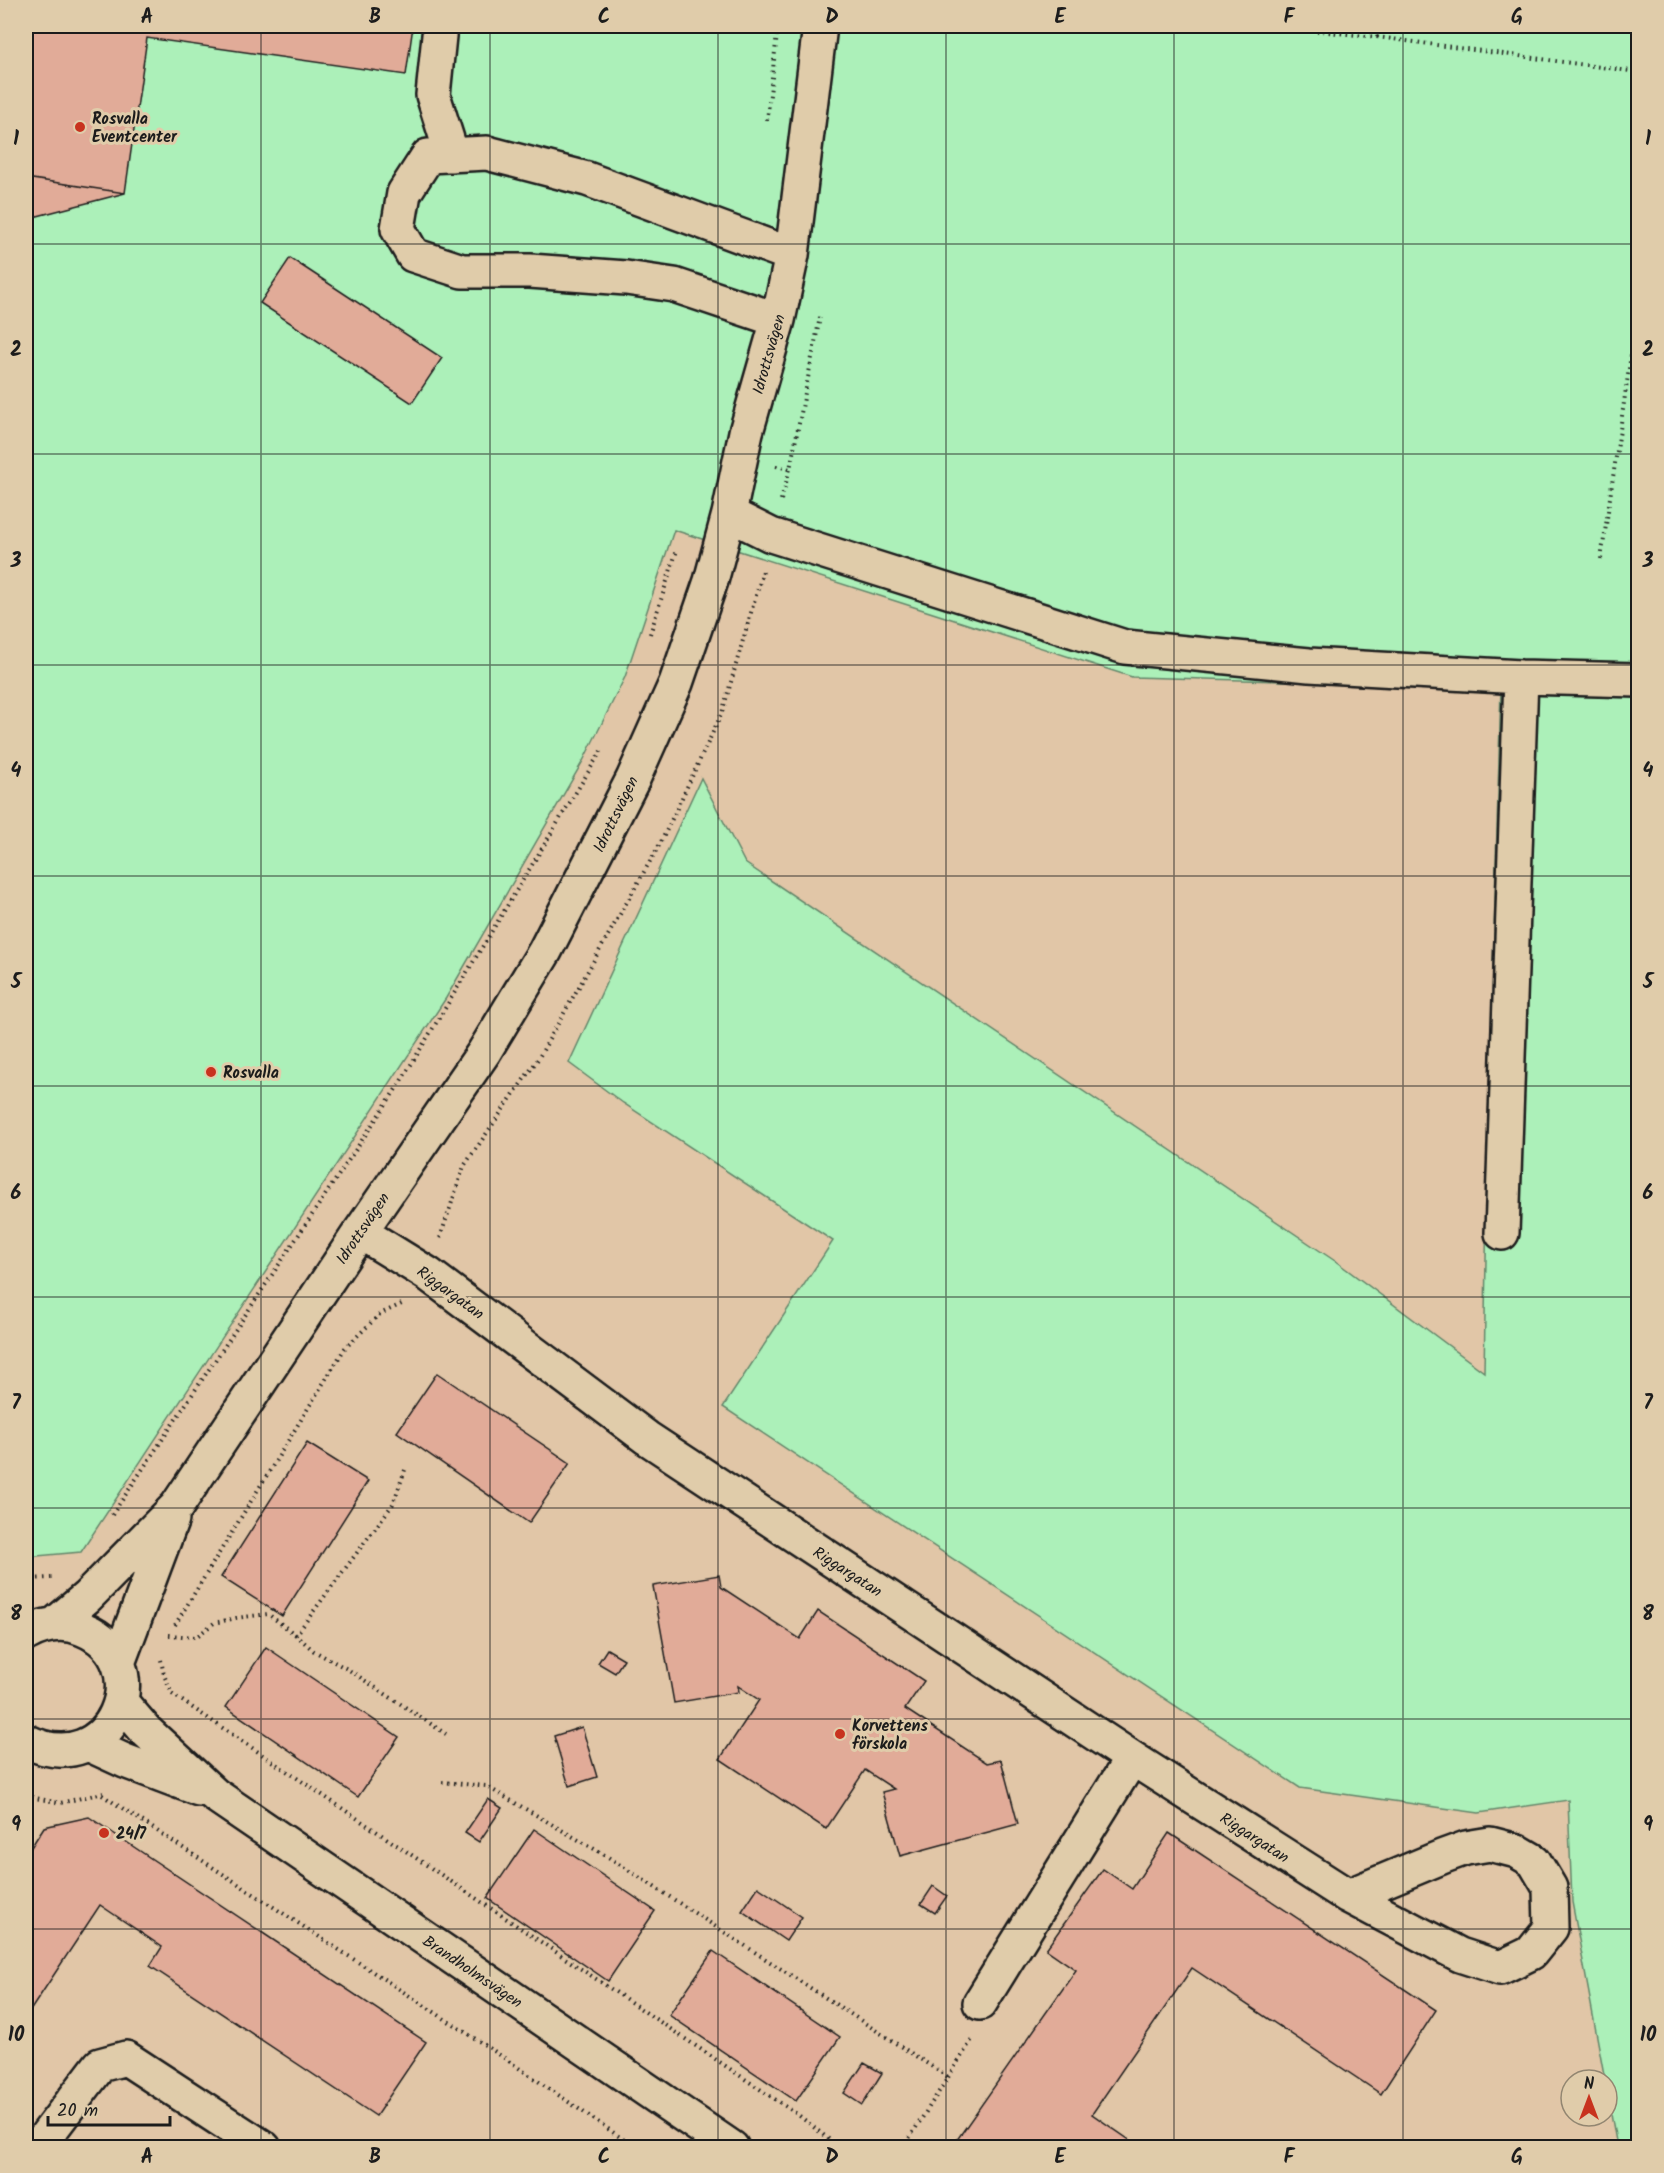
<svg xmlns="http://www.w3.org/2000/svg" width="1664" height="2173" viewBox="0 0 1664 2173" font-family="Kalam,sans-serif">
<rect width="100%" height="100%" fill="#e1c6a7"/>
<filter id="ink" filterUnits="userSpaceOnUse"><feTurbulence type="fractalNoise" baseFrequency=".0167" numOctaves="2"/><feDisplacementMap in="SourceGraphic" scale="12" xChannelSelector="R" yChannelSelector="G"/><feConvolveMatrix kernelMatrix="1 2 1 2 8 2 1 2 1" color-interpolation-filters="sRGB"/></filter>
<g filter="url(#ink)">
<path fill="#acf0b9" stroke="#64866a" stroke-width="1.5" d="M26,26h1612v2121h-21l-10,-56v-11h-2l-33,-178 -4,-102 -89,13 -179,-25 -577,-381 110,-166 -210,-138 -54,-40 132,-285 44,85 593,400 146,109 4,-225 13,-460 -369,-10 -458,-147 -49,147 -42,84 -137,237 -365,554 -55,5z"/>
<path fill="#e1ab98" stroke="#1c1c1c" stroke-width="1.5" d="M26,26h387l-7,49 -259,-37 -22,155 -99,-15z
M26,178l99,15 -99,26z
M290,258l152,100 -30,45 -152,-100z
M437,1373l133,90 -41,60 -132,-91z
M307,1443l61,38 -86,135 -61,-39z
M719,1575l2,12 79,52 18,-28 106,70 -19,28 82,54 14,-3 17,64 -118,32 -18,-64 12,-3 -29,-19 -39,59 -106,-70 39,-59 -21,-14 1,6 -65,11 -21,-117z
M266,1647l133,90 -41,60 -132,-90z
M607,1649l17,10 -9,14 -17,-10z
M582,1727l15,50 -28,9 -15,-50z
M488,1799l14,9 -23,34 -14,-9z
M89,1817l337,225 -50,74 -226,-150 12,-19 -62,-42 -74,112v-162l18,-28z
M534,1829l121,82 -47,70 -121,-83z
M1169,1833l267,177 -55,84 -189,-126 -100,146 49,34h-182l-5,-4 122,-174 -30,-21 57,-80 29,20z
M933,1886l14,10 -12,17 -14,-9z
M758,1887l44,30 -16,24 -44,-30z
M713,1951l127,86 -44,64 -127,-86z
M864,2063l18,10 -20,32 -18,-12z"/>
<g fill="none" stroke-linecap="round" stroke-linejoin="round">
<defs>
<path id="minor" d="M440,26l-7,69 19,60
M778,320l-104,-35 -48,-7 -96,-7h-68l-49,-16 -15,-26 6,-36 24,-37 59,-3 100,26 205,76
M729,514l42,21 354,112 184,18 212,12 117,3
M360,1232l68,42 219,164 485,320 216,138 112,59 40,13 31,-15 20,-25 -1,-40 -16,-27 -17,-10 -27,-7 -24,4 -22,8 -96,40
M1502,1233l19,-556
M55,1624l32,-27 90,-91 183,-274 124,-180 61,-101 88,-172 43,-96 35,-102 18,-67 17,-82 32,-112 14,-65 28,-229
M26,1634c18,-10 38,-13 57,-5 78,32 30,155 -57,112
M118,1663l54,-144
M121,1702l25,29 69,64 517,353
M88,1744l37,17 74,28
M980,2003l152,-245
M37,2148l63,-83 26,-7 138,90"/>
</defs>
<use href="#minor" stroke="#1c1c1c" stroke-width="38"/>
<path stroke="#1c1c1c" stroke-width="4" stroke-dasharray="1.5 4.5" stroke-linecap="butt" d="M1269,26l108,11 2,-11
M1377,37l261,35
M767,120l11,-94
M776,466l14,3
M781,500l9,-31 30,-152
M1601,559l37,-252
M650,634l27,-84
M440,1238l24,-72 74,-107 123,-217 61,-129 41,-142
M405,1470l-12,34 -97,131 18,16 35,19 97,64
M112,1515l286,-429 203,-335
M26,1579l26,-1
M175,1625l170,-277 35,-34 24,-11
M169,1635l27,2 18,-14 22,-5 32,-4 28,21
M161,1660l3,15 8,19 625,420 43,34
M442,1782l44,4 122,71 340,220
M102,1795l392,256 142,97
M26,1796l34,7 43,-10
M903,2148l70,-110"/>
<use href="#minor" stroke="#e0ccaa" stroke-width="33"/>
</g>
</g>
<path fill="none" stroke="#1c1c1c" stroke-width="1.5" stroke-opacity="0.55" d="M261,26v2122M490,26v2122M718,26v2122M946,26v2122M1174,26v2122M1403,26v2122M26,244h1612M26,454h1612M26,665h1612M26,876h1612M26,1086h1612M26,1297h1612M26,1508h1612M26,1719h1612M26,1929h1612"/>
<g fill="#c8321e" stroke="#e0ccaa" stroke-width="2">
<circle cx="80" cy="127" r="6"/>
<circle cx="211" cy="1072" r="6"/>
<circle cx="840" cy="1734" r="6"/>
<circle cx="104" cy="1833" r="6"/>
</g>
<g text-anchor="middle" stroke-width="6" stroke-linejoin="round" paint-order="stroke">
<g font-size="16" font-weight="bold" fill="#1c1c1c" stroke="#e0ccaa" text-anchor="start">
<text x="92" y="124">Rosvalla<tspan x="92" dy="18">Eventcenter</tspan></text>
<text x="223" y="1078">Rosvalla</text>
<text x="852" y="1731">Korvettens<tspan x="852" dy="18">förskola</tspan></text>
<text x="116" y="1839">24/7</text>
</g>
<g font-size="16" fill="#1c1c1c" stroke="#e0ccaa">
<text transform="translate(768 354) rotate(-74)" y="6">Idrottsvägen</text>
<text transform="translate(615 814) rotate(-64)" y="6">Idrottsvägen</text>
<text transform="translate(362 1228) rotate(-56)" y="6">Idrottsvägen</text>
<text transform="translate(451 1292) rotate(36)" y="6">Riggargatan</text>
<text transform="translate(848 1571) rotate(33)" y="6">Riggargatan</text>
<text transform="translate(1255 1837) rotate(33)" y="6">Riggargatan</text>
<text transform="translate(473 1971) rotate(34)" y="6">Brandholmsvägen</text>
</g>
</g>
<rect width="1664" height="2173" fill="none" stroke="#e0ccaa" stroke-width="66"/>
<g transform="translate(1589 2098)"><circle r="28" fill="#e0ccaa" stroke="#928671" stroke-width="1.5"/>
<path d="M0-4.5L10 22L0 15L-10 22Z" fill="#c8321e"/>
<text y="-9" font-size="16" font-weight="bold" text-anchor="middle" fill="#1c1c1c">N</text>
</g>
<path d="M48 2116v9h122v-9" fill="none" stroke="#1c1c1c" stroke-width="3"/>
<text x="57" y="2116" font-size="18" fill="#1c1c1c" stroke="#e0ccaa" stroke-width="4.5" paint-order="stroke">20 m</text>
<rect x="33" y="33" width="1598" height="2107" fill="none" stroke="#1c1c1c" stroke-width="2"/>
<g font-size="20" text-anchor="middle" font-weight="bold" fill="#1c1c1c">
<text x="147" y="23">A</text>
<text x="375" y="23">B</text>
<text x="604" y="23">C</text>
<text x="832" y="23">D</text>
<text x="1060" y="23">E</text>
<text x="1289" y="23">F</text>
<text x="1517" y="23">G</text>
<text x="16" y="145">1</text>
<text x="1648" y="145">1</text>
<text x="16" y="356">2</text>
<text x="1648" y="356">2</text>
<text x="16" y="567">3</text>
<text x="1648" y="567">3</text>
<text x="16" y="777">4</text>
<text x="1648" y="777">4</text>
<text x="16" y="988">5</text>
<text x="1648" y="988">5</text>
<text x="16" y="1199">6</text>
<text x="1648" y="1199">6</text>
<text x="16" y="1409">7</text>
<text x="1648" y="1409">7</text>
<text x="16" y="1620">8</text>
<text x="1648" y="1620">8</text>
<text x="16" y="1831">9</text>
<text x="1648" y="1831">9</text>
<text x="16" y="2041">10</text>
<text x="1648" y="2041">10</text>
<text x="147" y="2163">A</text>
<text x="375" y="2163">B</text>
<text x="604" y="2163">C</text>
<text x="832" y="2163">D</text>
<text x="1060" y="2163">E</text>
<text x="1289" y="2163">F</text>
<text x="1517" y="2163">G</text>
</g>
</svg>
